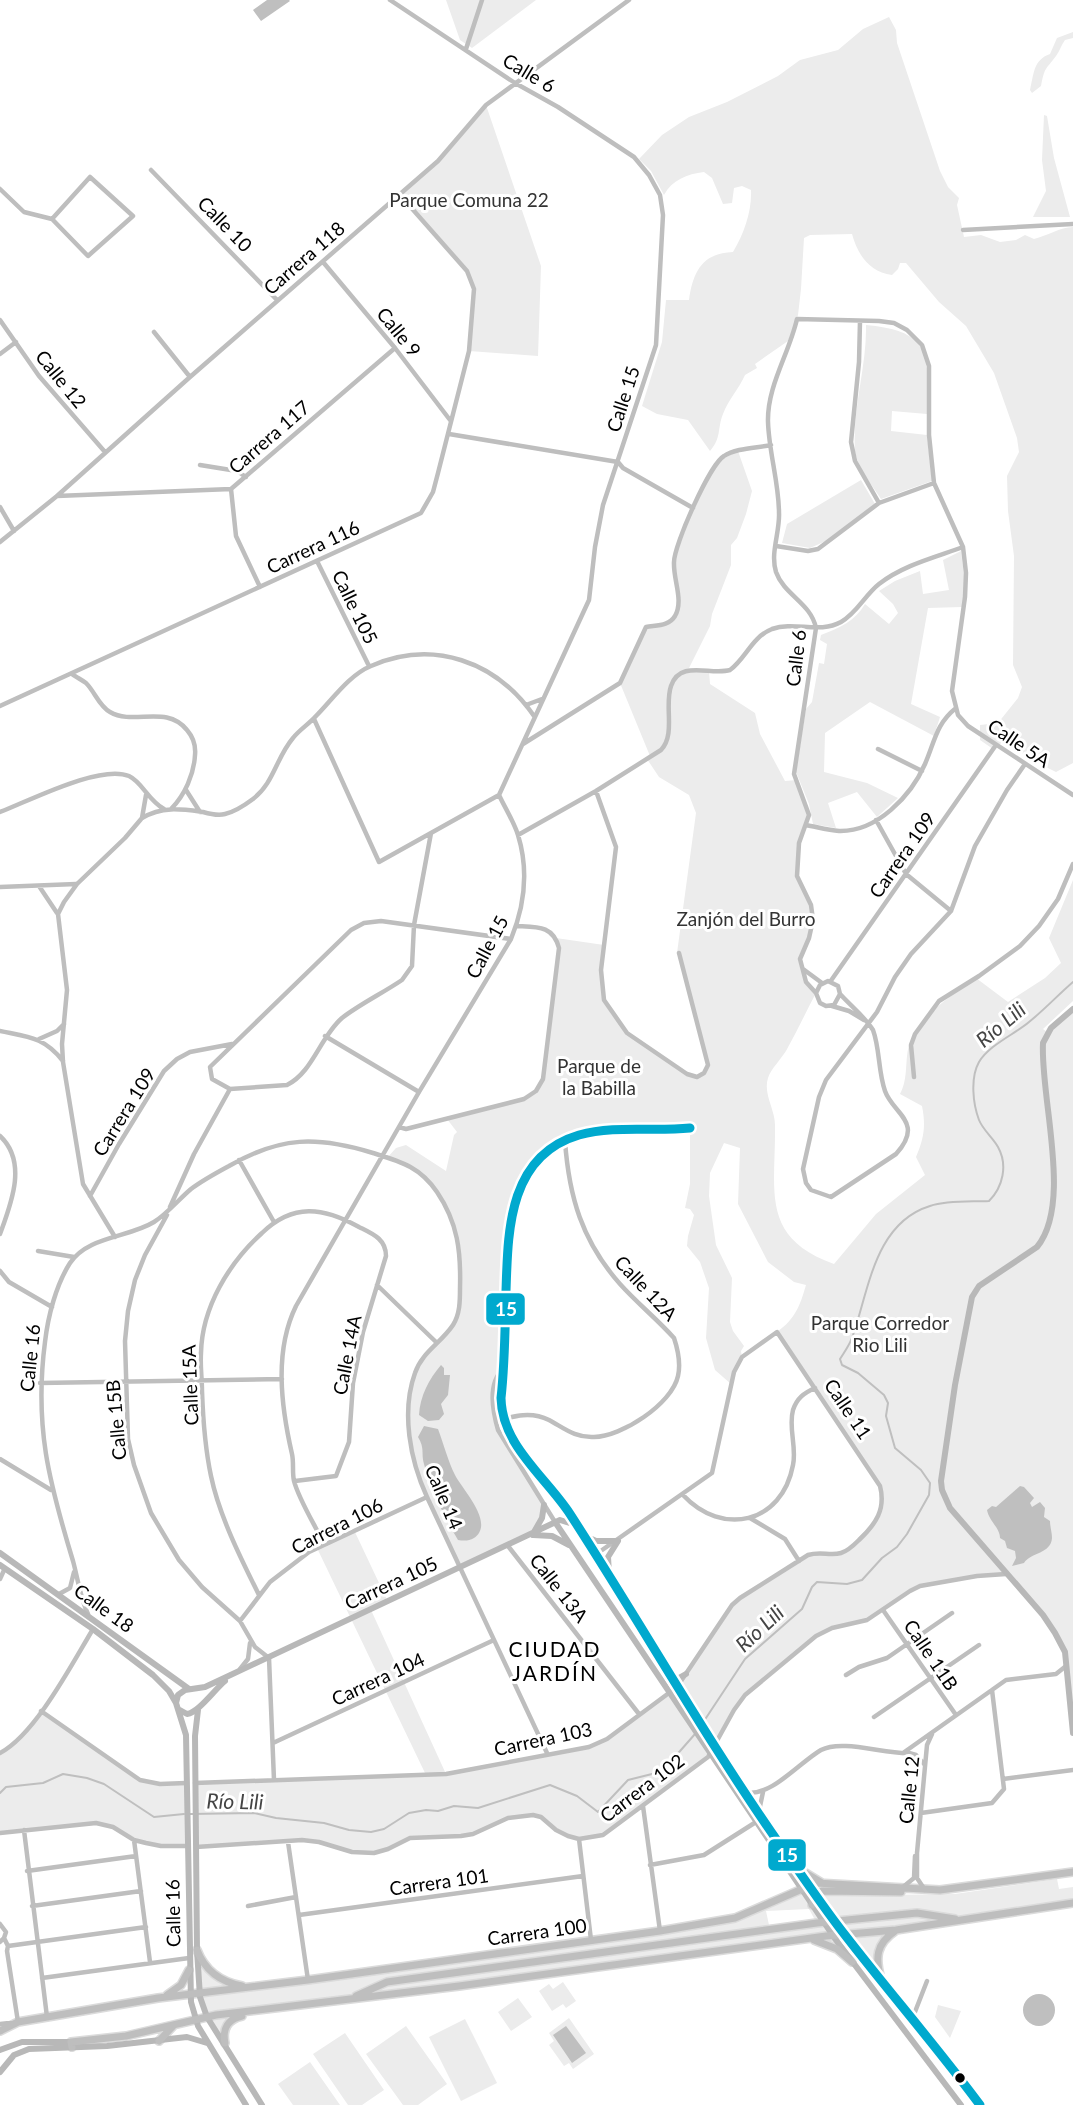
<svg xmlns="http://www.w3.org/2000/svg" width="1073" height="2105" viewBox="0 0 1073 2105" font-family="Lato,sans-serif">
<rect width="100%" height="100%" fill="#fff"/>
<path fill="#ececec" fill-rule="evenodd" d="M446,0h90l-64,48 -12,-8z
M889,17l7,13 1,13 43,128 8,16 11,11 -2,7 7,32 17,-2 19,7 16,-2 9,-5 9,4c13,-3 26,-12 39,-12v536l-17,9 -20,-10 -32,-21 -11,8 -13,-9v-15l18,-2 20,-25 4,-11 -9,-22 1,-109 -6,-45 -1,-35 12,-24 -2,-14 -23,-65 -28,-47 -27,-24 -33,-39h-6l-2,6 -6,6c-22,-3 -34,-19 -40,-41l-42,1 -6,3 -3,51 -3,26 -6,16 -4,10 -33,23 2,4 -12,7c-6,14 -17,25 -22,39 -6,15 -1,23 -13,37l-22,-31 -31,-6 -15,-8 20,-64 4,-42h23c4,-28 13,-47 44,-48 11,-18 19,-41 18,-62l-9,-4 -8,2 -2,15 -9,1 -11,-26 -8,-6c-17,2 -32,8 -40,23l-13,-24 -12,-12 23,-24 27,-18 38,-15 51,-26 22,-16 38,-10 25,-21z
M1073,32v6l-8,2c-4,5 -5,11 -9,16 -11,15 -11,10 -15,30l-9,7 -2,-3c4,-16 3,-30 20,-36l7,-16z
M486,105l55,161 -3,90 -69,-5 5,-62 -7,-18 -67,-76 38,-34z
M1044,115l3,1 7,42 16,59h-37l13,-26 -4,-31z
M866,325c67,6 63,31 61,89l-35,-3 -1,20 36,4 5,46 -51,18c-9,-14 -24,-32 -26,-48 -3,-42 12,-85 11,-126z
M738,451l14,40 -6,23 -9,24 -6,7v20l-19,49 -2,12 -22,44 21,1 1,13 45,29 5,21 25,47 12,-1 12,35 -10,28 -2,33 14,29 1,24 -12,25 3,22 13,17c-10,19 -20,40 -30,58 -5,8 -15,18 -18,27 -5,16 7,31 7,47 1,65 -16,112 59,139l42,-50 49,-39 -9,-18c8,-19 10,-31 6,-51l-22,-12c9,-16 4,-35 10,-52 11,-27 43,-48 66,-64l32,24 37,-24 16,-15 -12,-25 24,-58v121l-30,28 4,3 26,-23v724l-8,-81 -10,-19 -49,-59 -29,2 -57,10 -53,34 -45,12 -77,63 -35,59 -107,81 -24,4 -11,-3 -27,-19 -20,-2 -48,19 -63,4 -22,11 -24,5 -62,-14 -106,7 -1,-64 230,-10 -108,-225 37,-18 34,72 -17,8 75,164 143,-27 18,-8 70,-52 55,-82 76,-50 25,-1 15,-5 31,-33 1,-30 -103,-154c18,-13 23,-26 29,-47l-12,-3 -26,-20 -30,-58 2,-56 -16,-5 -14,30 -1,23 7,49 16,33 -2,44 3,9 11,15 -3,5 1,6 -11,27 -16,-14 -9,-32 3,-50 -9,-26 -13,-16 1,-10 6,-21 -4,-6 -5,-1 5,-24v-55l-60,-2 -53,9 -27,13 -24,27 -16,43 -7,150c-14,13 -11,47 -3,64 12,25 29,48 44,72l-8,25 -76,38 -45,-99 -6,-51 2,-29 8,-26 33,-36 6,-13 3,-55 -13,-49 -27,-37 -34,-15 9,-10 10,-3 40,26 8,-36 3,-3 -10,-13 77,-20 12,-8 7,-12 16,-121 -3,-20 48,7c-2,17 -6,40 0,56 15,34 53,53 83,73l10,3 7,-4 4,-8 -29,-112h-2l19,-140 -7,-18 -30,-18 -12,-18 3,-3 -30,-73 26,-56 19,-3 9,-6 5,-13 -5,-43 19,-54 23,-46z
M861,480l14,24 -49,37 -16,7 -28,-5 5,-19z
M961,551l4,32 -3,24 -34,1 -17,96 29,13 -6,19 -64,-34 -45,31 -1,39 43,11 31,15 -21,19 -20,-25 -29,11 8,25 -23,-4 -4,-20 -13,-32 10,-63 6,-7 7,-39 5,1 3,-20 -7,-4 1,-5c19,-7 34,-14 44,-31l24,20 9,-11 -5,-9 -14,-13 16,-10 25,-10 3,23 26,-4 -6,-30z
M41,1711l99,69 10,3h36l1,63 -41,-3 -41,-19 -105,9v-80l15,-9z
M1057,1879l2,10 14,-2v16l-177,27 -15,13v36l-64,-83 138,-2z
M800,1888l45,67 -38,-16 -538,71 -38,10 -6,23 -21,-33 -5,-54 10,15 40,17 486,-70zM809,1909l6,11 -46,5 -3,-14z
M563,1982l13,19 -10,7 -3,-4 -11,7 -13,-20 10,-7 4,5z
M518,1998l14,19 -21,14 -13,-19z
M938,2005l23,6 -11,27 -15,-21z
M569,2018l25,36 -21,15 -4,-6 -5,3 -15,-21 5,-4 -5,-8z
M465,2019l32,64 -36,18 -32,-64z
M406,2026l41,58 -29,21h-15l-37,-51z
M345,2033l39,57 -22,15h-14l-35,-51z
M310,2062l30,43h-47l-15,-21z"/>
<path fill="#bfbfbf" d="M267,0h22l1,1 -29,20 -8,-11z
M441,1365l3,3v7h6l-2,20 -7,9 3,10 -5,6 -11,1 -9,-6c1,-19 10,-36 22,-50z
M424,1426l14,3c6,16 10,32 17,46 6,13 41,48 19,63 -5,3 -10,3 -16,2 -12,-20 -29,-54 -34,-76 -3,-12 1,-15 -6,-27z
M1020,1486l4,1 10,11 -4,5 2,4 8,-5 5,6 -1,9 6,4c0,6 2,11 2,17 -1,16 -21,14 -28,25l-12,3 4,-8 -1,-7 -8,-3 -2,-7 -5,-3c0,-10 -11,-17 -13,-28l5,-4 4,1z
M1023 2010a16 16 0 1 1 32 0a16 16 0 1 1-32 0Z
M566,2026l20,27 -14,10 -19,-28z"/>
<g fill="none" stroke-linecap="round" stroke-linejoin="round">
<path stroke="#bfbfbf" stroke-width="2" d="M702,1724l43,-65 57,-50 10,-22 5,-5 30,2 15,-4 20,-22 15,-11 10,-13 22,-39 1,-12 -9,-13 -26,-22 -9,-32 2,-13 -4,-8 -26,-22 -16,-8 -2,-6c5,-8 11,-16 13,-24 16,-46 22,-112 77,-129 18,-6 41,-4 59,-5 14,-14 19,-36 9,-54 -5,-9 -15,-17 -19,-27 -6,-16 -9,-42 0,-58 10,-17 36,-28 50,-40 15,-12 29,-27 44,-40
M0,1793l6,-6 37,-4 20,-9 24,4 17,6 50,33 30,-3
M190,1814l64,-1 22,5 48,5 25,7 22,2 13,-3 25,-16 17,-3 12,1 16,-5 24,2 72,-23 27,11 21,16 30,-32 28,-7 10,-6 29,-33"/>
<defs>
<path id="primary" d="M792,1861l12,11 18,11
M812,1905l3,-11 7,-3 79,1
M814,1940l23,9 15,13
M197,1950c8,21 24,32 45,36
M881,1979c-6,-21 -5,-35 14,-48
M167,1995l14,-10 8,-15
M356,1996l31,-14 430,-59 100,-10 38,6
M0,2031l18,-9 140,-24 150,-18 352,-49 75,-13 81,-35 124,7 133,-18
M159,2041l14,-15
M225,2043c-3,-14 3,-24 17,-27
M72,2047l-1,-5 55,-6 90,-21 243,-29 367,-50 70,-6 177,-27"/>
</defs>
<use href="#primary" stroke="#dbdbdb" stroke-width="10"/>
<path stroke="#bebebe" stroke-width="4.5" d="M390,0l125,83 43,24 76,50 15,18 11,20 3,20 -7,130 -53,160 -8,42 -6,53 -90,195
M466,49l16,-49
M151,170l126,130
M0,189l24,23 28,7 36,37 45,-40 -43,-39 -38,42
M963,230l110,-6
M323,262l72,86 55,72
M0,320l39,56 66,76
M860,321l-1,41 -8,80 4,19 24,42
M154,332l36,45
M0,354l16,-12
M449,434l169,28
M618,462l5,6 70,40
M200,465l37,6 9,6
M231,489l5,47 24,51
M57,496l174,-7 164,-141
M0,507l14,24
M0,542l57,-46 133,-119 248,-216 48,-56 143,-105
M776,546l32,5 10,-2 61,-46 55,-20
M317,561l52,105
M72,674c4,3 10,6 14,9 9,9 13,23 24,29 24,14 56,-8 77,18 6,7 9,15 8,25 -1,19 -10,40 -24,54
M526,705l16,-6
M0,706l421,-193 12,-21 5,-19 31,-122 5,-62 -7,-18 -67,-76
M314,719l65,143 120,-67
M523,744l97,-61 26,-56c11,-2 23,-1 29,-11 9,-16 -2,-36 -1,-54 0,-17 36,-98 50,-106 12,-8 33,-8 47,-11
M878,749l44,22
M186,790l14,22
M596,791l20,56 -15,123 3,30 23,33 60,41 10,3 7,-4 4,-8 -29,-112
M0,812c29,-11 100,-48 129,-36 13,6 19,24 35,33
M142,818l4,-23
M876,820l30,54 45,37
M806,825c11,2 22,5 33,6 38,1 72,-35 86,-67 10,-23 11,-40 31,-56
M431,833l-17,92 -2,41 -10,14c-19,13 -42,24 -60,38 -22,19 -29,54 -55,67l-57,4 -18,-10 -2,-12 141,-137 13,-7 17,-2 130,18
M518,835l78,-44 65,-41c15,-16 3,-44 10,-64 9,-27 40,-10 59,-16 16,-12 22,-33 42,-41 23,-8 47,5 69,-7 16,-9 24,-27 38,-38 24,-19 57,-27 84,-37
M39,886l18,27
M0,887l76,-3
M803,969l19,14
M830,982l166,-237
M816,993l4,-8 8,-4 10,5 2,8 -6,11 -8,1 -6,-3 -4,-10 -10,-11 -6,-23 9,-21 4,-18 -2,-15 -14,-29 2,-33 10,-28 -15,-41 22,-146c-5,-25 -32,-33 -40,-56 -6,-19 4,-40 3,-59 0,-30 -10,-60 -11,-91 -1,-36 21,-68 29,-103l82,2 15,2 13,7 15,15 7,21v69l5,48 29,64 3,26 -1,24 -13,94 6,24 10,11 105,69
M841,995c11,12 23,21 32,35 7,19 5,41 12,61 8,23 40,31 11,63l-65,43 -20,-7 -5,-7 -3,-14 16,-72 7,-17 51,-68 18,-35 16,-23 40,-43 24,-65 32,-56 18,-26
M832,1006l17,5 15,9
M0,1031c29,6 44,6 63,30
M325,1036l94,56
M39,1039l18,-8 7,-7
M914,1077l-3,-32 4,-11 24,-33 40,-25 41,-30 19,-20 19,-27 15,-35
M399,1127l7,2 118,-30 12,-8 7,-12 16,-131c-6,-23 -22,-21 -43,-22
M0,1136c28,26 11,68 0,98
M239,1160l35,62
M90,1196l29,-52 45,-73 13,-12 13,-7 42,-8
M170,1207l24,-53 36,-65
M167,1215l-22,40 -10,25 -7,31 -3,30 3,98 6,26 17,48 28,47 23,27 38,34 15,26 14,11 5,122
M115,1237l-32,-53 -20,-122 -1,-18 5,-54 -9,-76 6,-12 13,-18 48,-46 17,-20c20,-12 39,-9 61,-6 7,2 15,4 22,2 9,-2 20,-9 28,-15 21,-16 23,-41 40,-61 6,-8 16,-14 23,-22 16,-16 33,-41 55,-50 62,-27 125,-5 163,50
M38,1251l36,6
M0,1271l9,11 43,25
M377,1285l59,57
M503,1369c-16,15 -10,43 -5,61l57,92
M40,1383l242,-4
M496,1421c18,-5 35,-10 53,-1 15,8 26,18 45,17 27,0 78,-33 84,-61 3,-13 0,-26 -4,-38 -17,-19 -37,-35 -54,-54 -38,-43 -51,-87 -55,-143
M0,1459l51,31
M683,1495c39,42 99,29 110,-30 4,-18 -5,-37 0,-55 4,-12 11,-17 22,-22
M750,1518l35,21 14,22
M576,1524c-25,-40 -74,-76 -75,-126 4,-35 4,-71 5,-107 2,-60 2,-135 73,-156 37,-10 73,-3 111,-7
M324,1544c-9,-19 -25,-44 -30,-63 -2,-9 0,-18 -2,-27 -11,-48 -18,-103 4,-148l123,-214 92,-153c14,-34 18,-68 7,-104 -4,-13 -13,-27 -19,-40
M508,1546l131,168
M0,1579l5,-11
M59,1594l11,-6 4,-16
M259,1595c-18,-36 -40,-80 -48,-119 -6,-28 -8,-57 -9,-85 0,-13 -2,-25 -1,-38 1,-46 28,-90 61,-120 31,-30 61,-26 97,-6 14,7 27,12 27,29l-23,76 -10,51 -4,59 -13,34 -41,5
M883,1610l73,105
M88,1614c-8,-16 -10,-35 -15,-53 -24,-79 -39,-135 -28,-219 3,-26 11,-57 25,-79 18,-27 58,-25 84,-41 14,-9 24,-22 37,-33 12,-9 25,-16 38,-23 52,-30 88,-30 144,-13 29,9 47,14 64,39 21,31 24,60 23,96 0,13 0,26 -7,37 -12,18 -31,27 -38,48 -14,39 -5,87 12,124l120,256
M240,1621l30,-39 39,-30 118,-55
M240,1669l8,-10 2,-16
M846,1675l13,-8 28,-9 65,-45
M41,1711l99,69 20,4 26,-1
M874,1717l105,-72
M273,1743l221,-103
M0,1753c35,-18 72,-89 93,-124
M903,1753l103,-73 50,-6 10,-8
M1003,1779l70,-9
M195,1783l251,-9 143,-27 18,-8 70,-52 55,-82 8,-7 68,-43c12,-4 22,1 33,-2 7,-2 13,-8 18,-13 17,-16 27,-31 21,-54l-103,-154 -35,25 -8,15 -22,101 -117,82
M746,1792c24,6 54,-30 75,-42 21,-11 63,4 88,3l7,2 9,10
M643,1806l17,125
M759,1811l4,-19
M921,1813l71,-10 12,-14 -12,-99
M24,1830l23,187
M0,1833l96,-10 17,4 21,13 12,3 15,3h26
M579,1839l12,101
M134,1840l16,122
M288,1842l20,138
M196,1847l106,-7 17,2 33,10 22,1 14,-4 22,-11 51,-2 12,-2 35,-16 25,-3 8,2 15,13 12,6 11,3 24,-4 105,-78 26,-47 11,-15 71,-59 16,-8 35,-8 43,-29 10,-5 57,-10 29,-2
M650,1865l54,-10 52,-33
M27,1871l109,-15
M903,1887l11,-9 1,-22
M925,1890l-8,-12v-25l10,-108 5,-11
M32,1906l109,-15
M248,1906l48,-9
M299,1915l284,-39
M0,1924l6,8 -2,6 -4,4
M8,1946l138,-19
M42,1978l147,-20
M913,2017l14,-36
M0,2024l18,-2 -11,-71 1,-5 -4,-8"/>
<path stroke="#b8b8b8" stroke-width="6" d="M1073,1009l-22,19 -8,15c-3,55 30,160 -6,204l-58,39 -7,11 -17,88 -14,96 1,9 8,18 93,107 12,18 10,19 8,81
M555,1522l281,418 125,165
M534,1532l8,-14 2,-13
M533,1535l19,1 17,9
M583,1535l95,155 103,155 63,90 90,108 46,62
M583,1535l13,6h20
M0,1553l189,136
M0,1565l93,64 60,46 16,16 7,12 10,32 5,267 7,24 48,79
M609,1574l-1,-17 10,-16
M670,1676l7,3 9,-5
M176,1703l2,-8 7,-5 20,-3 355,-167 13,4 10,16
M178,1709l9,5c12,-2 27,-24 38,-33
M198,1710l-3,26 2,214 3,47 7,20 55,88
M0,2050l22,-8h49
M0,2072l14,-17 15,-6 78,-3 80,-9 20,6"/>
<use href="#primary" stroke="#bebebe" stroke-width="7"/>
<defs>
<path id="bus-1" d="M690,1128c-38,4 -74,-3 -111,7 -71,21 -71,96 -73,156 -1,36 -1,72 -5,107 1,48 45,79 69,116 72,111 137,227 213,335 21,29 40,58 62,86 44,57 92,112 135,170"/>
</defs>
<use href="#bus-1" stroke="#fff" stroke-width="14"/>
<use href="#bus-1" stroke="#00a9ce" stroke-width="9"/>
</g>
<circle fill="#000" stroke="#fff" stroke-width="2.5" cx="960" cy="2078" r="6"/>
<g text-anchor="middle" stroke-width="6" stroke-linejoin="round" paint-order="stroke">
<g font-size="19" fill="#000" stroke="#fff">
<text transform="translate(529 73) rotate(31)" y="7">Calle 6</text>
<text transform="translate(225 224) rotate(46)" y="7">Calle 10</text>
<text transform="translate(304 258) rotate(-41)" y="7">Carrera 118</text>
<text transform="translate(399 332) rotate(51)" y="7">Calle 9</text>
<text transform="translate(61 379) rotate(51)" y="7">Calle 12</text>
<text transform="translate(623 399) rotate(-72)" y="7">Calle 15</text>
<text transform="translate(269 437) rotate(-41)" y="7">Carrera 117</text>
<text transform="translate(313 547) rotate(-25)" y="7">Carrera 116</text>
<text transform="translate(355 607) rotate(64)" y="7">Calle 105</text>
<text transform="translate(796 658) rotate(-83)" y="7">Calle 6</text>
<text transform="translate(1019 743) rotate(34)" y="7">Calle 5A</text>
<text transform="translate(902 855) rotate(-55)" y="7">Carrera 109</text>
<text transform="translate(487 947) rotate(-62)" y="7">Calle 15</text>
<text transform="translate(124 1112) rotate(-58)" y="7">Carrera 109</text>
<text transform="translate(646 1288) rotate(47)" y="7">Calle 12A</text>
<text transform="translate(347 1355) rotate(-79)" y="7">Calle 14A</text>
<text transform="translate(30 1358) rotate(-84)" y="7">Calle 16</text>
<text transform="translate(190 1385) rotate(-92)" y="7">Calle 15A</text>
<text transform="translate(848 1409) rotate(56)" y="7">Calle 11</text>
<text transform="translate(116 1420) rotate(-95)" y="7">Calle 15B</text>
<text transform="translate(444 1497) rotate(67)" y="7">Calle 14</text>
<text transform="translate(337 1526) rotate(-27)" y="7">Carrera 106</text>
<text transform="translate(391 1583) rotate(-25)" y="7">Carrera 105</text>
<text transform="translate(559 1588) rotate(52)" y="7">Calle 13A</text>
<text transform="translate(104 1608) rotate(36)" y="7">Calle 18</text>
<text transform="translate(931 1655) rotate(56)" y="7">Calle 11B</text>
<text transform="translate(378 1679) rotate(-25)" y="7">Carrera 104</text>
<text transform="translate(543 1739) rotate(-12)" y="7">Carrera 103</text>
<text transform="translate(642 1788) rotate(-37)" y="7">Carrera 102</text>
<text transform="translate(909 1790) rotate(-84)" y="7">Calle 12</text>
<text transform="translate(439 1882) rotate(-8)" y="7">Carrera 101</text>
<text transform="translate(173 1913) rotate(-91)" y="7">Calle 16</text>
<text transform="translate(537 1932) rotate(-8)" y="7">Carrera 100</text>
</g>
<g font-size="19" fill="#333" stroke="#fff">
<text x="469" y="207">Parque Comuna 22</text>
<text x="746" y="926">Zanjón del Burro</text>
<text x="599" y="1073">Parque de<tspan x="599" dy="22">la Babilla</tspan></text>
<text x="880" y="1330">Parque Corredor<tspan x="880" dy="22">Rio Lili</tspan></text>
</g>
<g font-size="21" font-style="italic" fill="#444" stroke="#fff">
<text transform="translate(1001 1025) rotate(-40)" y="7">Río Lili</text>
<text transform="translate(760 1629) rotate(-43)" y="7">Río Lili</text>
<text transform="translate(235 1802) rotate(1)" y="7">Río Lili</text>
</g>
<g font-size="21" letter-spacing="2" fill="#000" stroke="#fff">
<text x="555" y="1657">CIUDAD<tspan x="555" dy="24">JARDÍN</tspan></text>
</g>
</g>
<g stroke="#fff" stroke-width="2.5">
<rect x="485" y="1292" width="41" height="34" rx="7" fill="#00a9ce"/>
<rect x="767" y="1838" width="40" height="34" rx="7" fill="#00a9ce"/>
</g>
<g font-size="19" text-anchor="middle" font-weight="bold" fill="#fff">
<text x="506" y="1316">15</text>
<text x="787" y="1862">15</text>
</g>
</svg>
